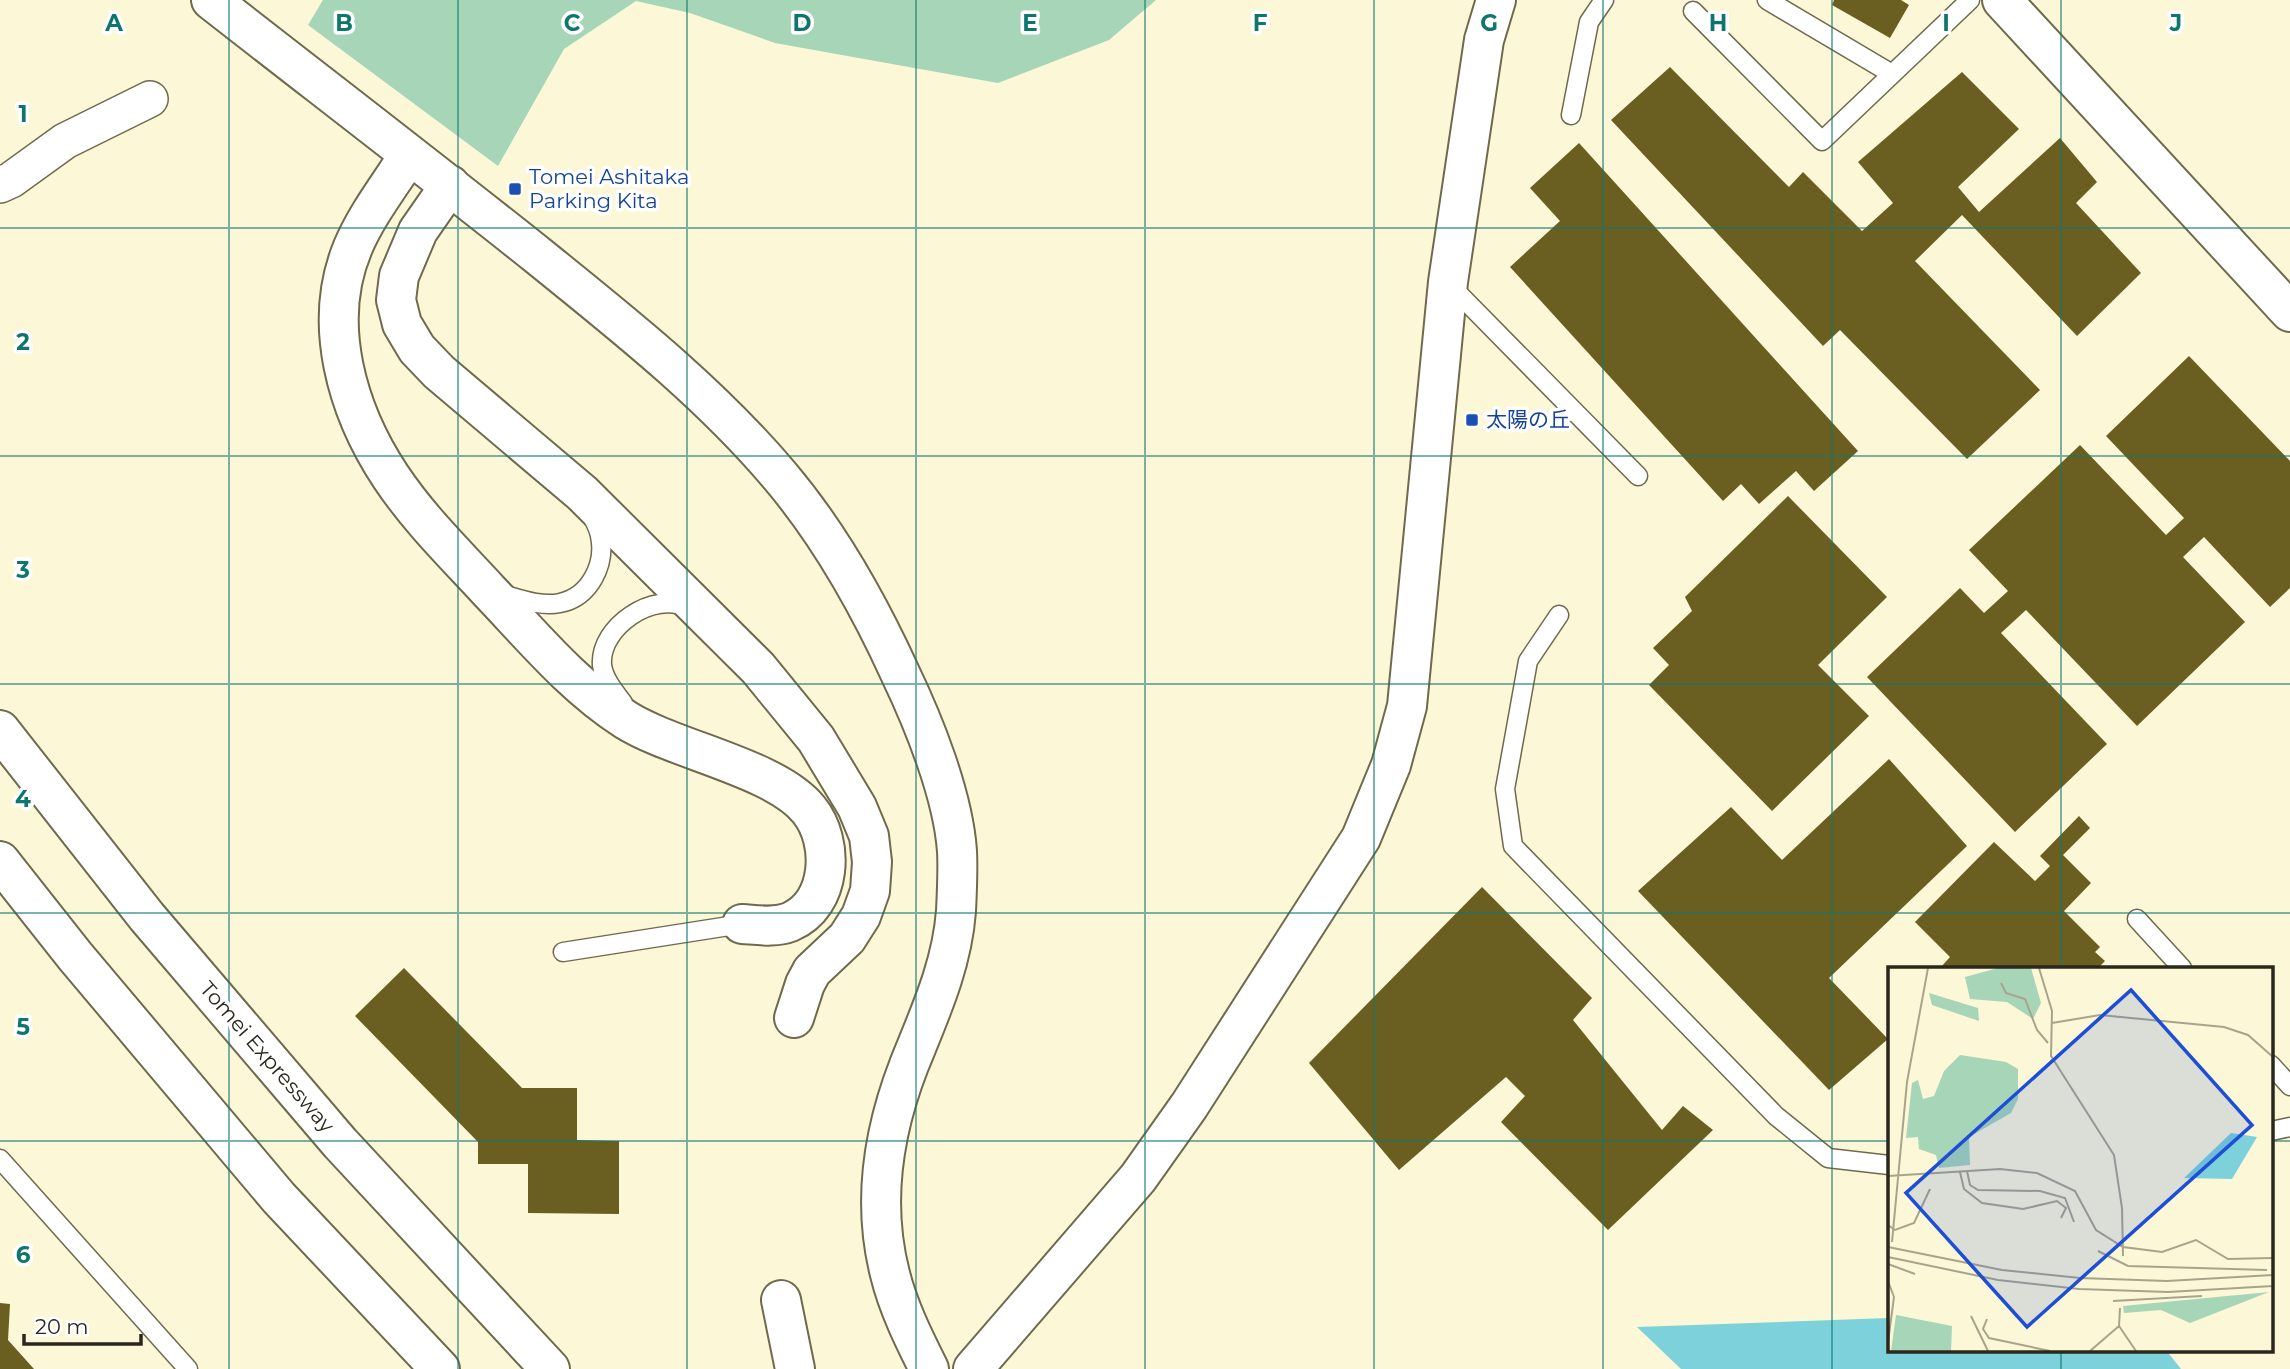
<svg xmlns="http://www.w3.org/2000/svg" width="2290" height="1369" viewBox="0 0 2290 1369" font-family="Montserrat,'Noto Sans JP',sans-serif">
<rect width="100%" height="100%" fill="#fcf7d7"/>
<path fill="#a6d5b7" d="M323,0h833l-47,40 -111,43 -223,-40 -85,-30 -54,-12 -72,48 -66,117 -190,-141z"/>
<path fill="#7cd1db" d="M1889,1318v32h277l15,19h-500l-44,-42z"/>
<path fill="#6a5f20" d="M1834,0h67l8,5 -19,33 -58,-33z
M1670,67l119,120 14,-15 59,59 31,-28 -35,-41 104,-90 57,57 -61,58 21,25 81,-74 37,44 -21,21 65,70 -64,63 -115,-121 -47,46 125,129 -73,69 -127,-129 -17,16 -212,-226z
M1579,143l279,308 -44,40 -18,-20 -37,33 -18,-20 -18,17 -213,-234 50,-46 -30,-33z
M2189,356l101,105v127l-20,19 -66,-70 -21,20 62,65 -108,104 -111,-116 -25,23 106,111 -92,88 -148,-155 93,-89 24,25 24,-22 -39,-41 111,-105 86,90 18,-17 -78,-82z
M1788,496l99,101 -69,68 51,51 -97,95 -123,-126 20,-20 -16,-17 39,-37 -7,-14z
M1889,759l78,87 -138,132 59,61 -59,51 -191,-199 93,-84 51,53z
M2079,816l11,12 -27,27 28,28 -27,28 36,36 -5,5 10,9 -7,7h-158l10,-11 -35,-35 79,-80 41,39 15,-15 -10,-10z
M1482,887l110,111 -19,22 89,110 21,-24 30,24 -105,100 -107,-108 24,-26 -19,-19 -107,93 -90,-107z
M404,968l118,120h55v52l42,1v73l-91,-1v-49h-50v-22l-123,-126z
M0,1303l10,1 -2,36 26,29h-34z"/>
<g fill="none" stroke-linecap="round" stroke-linejoin="round">
<defs>
<path id="service" d="M1767,0l125,74
M1693,11l129,130 148,-141
M1571,115l18,-93 15,-22
M1450,285l188,191
M502,594c18,5 39,13 58,9 30,-6 46,-39 40,-67 -1,-7 -5,-14 -8,-20
M1559,615l-31,46 -23,128 8,57 263,270 52,42 61,7
M623,703c-8,-11 -19,-23 -21,-38 -3,-38 52,-75 86,-57
M2137,919l45,49
M563,952l179,-28
M2271,1065l19,21
M2271,1131l19,-4
M0,1159l188,210"/>
<path id="minor" d="M0,185l11,-5 54,-39 85,-42"/>
<path id="tertiary" d="M211,0c110,86 221,171 330,258 84,68 169,135 239,218 50,59 88,127 120,197 24,50 53,122 57,178 1,19 0,40 -1,60 -4,55 -27,104 -47,154 -26,67 -37,139 -19,209 8,33 24,65 39,95
M2002,0l288,312
M973,1369l165,-191 51,-72 172,-268 30,-73 16,-59 41,-424 36,-242 12,-40"/>
<path id="motorway" d="M409,155c-19,30 -42,59 -56,92 -32,76 -6,164 38,230 28,42 64,77 98,114 44,46 84,95 137,129 48,30 150,48 183,90 26,32 23,94 -19,112 -15,6 -32,3 -48,2
M450,185l-32,46 -19,45 -3,24 6,24 15,25 22,23 143,121 176,175 58,71 41,68 12,29 3,26 -2,29 -9,25 -14,22 -35,33 -7,13 -11,34
M0,730l147,187 193,226 210,226
M0,861l75,95 204,242 161,171
M781,1300l14,69"/>
</defs>
<use href="#service" stroke="#6f6a4e" stroke-width="21"/>
<use href="#minor" stroke="#6f6a4e" stroke-width="38"/>
<use href="#tertiary" stroke="#6f6a4e" stroke-width="42"/>
<use href="#motorway" stroke="#6f6a4e" stroke-width="42"/>
<use href="#service" stroke="#fff" stroke-width="18"/>
<use href="#minor" stroke="#fff" stroke-width="35"/>
<use href="#tertiary" stroke="#fff" stroke-width="38"/>
<use href="#motorway" stroke="#fff" stroke-width="38"/>
</g>
<path fill="none" stroke="#0f766e" stroke-width="2" stroke-opacity="0.55" d="M229,0v1369M458,0v1369M687,0v1369M916,0v1369M1145,0v1369M1374,0v1369M1603,0v1369M1832,0v1369M2061,0v968M0,228h2290M0,456h2290M0,684h2290M0,913h2290M0,1141h1889M2271,1141h19M2061,1350v19"/>
<g fill="#1a4fb4" stroke="#fff" stroke-width="2.5">
<rect x="508" y="182" width="14" height="14" rx="3.5"/>
<rect x="1465" y="413" width="14" height="14" rx="3.5"/>
</g>
<g text-anchor="middle" stroke-width="7" stroke-linejoin="round" paint-order="stroke">
<g font-size="21" fill="#164399" stroke="#fff" text-anchor="start">
<text x="529" y="184">Tomei Ashitaka<tspan x="529" dy="24">Parking Kita</tspan></text>
<text x="1486" y="427">太陽の丘</text>
</g>
<g font-size="21" fill="#2a281c" stroke="#fff">
<text transform="translate(267 1057) rotate(49)" y="7">Tomei Expressway</text>
</g>
</g>
<g transform="translate(1888 967)">
<rect width="385" height="385" fill="#fcf7d7"/>
<path d="M110,1h33l10,35 -8,16 -26,-17 -37,-3 -5,-22zM41,26l49,15 1,13 -47,-16zM72,88l46,7 12,7v30l-7,14 -42,24 1,28 -31,3 -3,-13 -17,-6 -1,-12 -12,1 6,-55 6,-3 5,19 11,-3 10,-25zM381,325l-79,31 -29,-13 -37,3 -1,-7zM8,348l56,11 -1,25h-60z" fill="#a6d5b7"/>
<path d="M343,166l26,4 -25,42 -48,-1z" fill="#7cd1db"/>
<path fill="none" stroke="#a8a48c" stroke-width="2" d="M151,1l13,43 -1,45 63,99 8,53 1,48M113,16l5,10 19,6 12,31 11,13M164,56l48,-8 124,12 24,8 25,22M79,204l3,14 8,5 62,1 25,7 9,24M72,205l4,17 18,14 41,6 34,-8 9,7 -5,10M0,209l112,-7 37,4 38,18 21,39 27,17 39,5 34,-12 32,19 45,-1M0,258l7,5 19,-7 16,-34M4,275l15,-160 21,-114M0,280l114,23 78,8 87,3 106,-6M210,284l30,15 139,4M0,290l110,23 81,9 89,3 105,-6M0,297l27,10M0,314l6,16 -6,45M225,334l89,-5M83,349l17,35M99,352l-4,10 6,9 61,13M231,359l17,25M202,384l29,-25 1,-18"/>
<path fill="#1d4ed8" fill-opacity="0.15" stroke="#1d4ed8" stroke-width="3.5" d="M243,23l121,135 -225,202 -121,-134z"/>
<rect width="385" height="385" fill="none" stroke="#2a281c" stroke-width="3.5"/>
</g>
<g font-size="23" text-anchor="middle" font-weight="bold" fill="#0f766e" stroke="#fff" stroke-width="7" stroke-linejoin="round" paint-order="stroke">
<text x="114" y="31">A</text>
<text x="344" y="31">B</text>
<text x="572" y="31">C</text>
<text x="802" y="31">D</text>
<text x="1030" y="31">E</text>
<text x="1260" y="31">F</text>
<text x="1489" y="31">G</text>
<text x="1718" y="31">H</text>
<text x="1946" y="31">I</text>
<text x="2176" y="31">J</text>
<text x="23" y="122">1</text>
<text x="23" y="350">2</text>
<text x="23" y="578">3</text>
<text x="23" y="807">4</text>
<text x="23" y="1035">5</text>
<text x="23" y="1263">6</text>
</g>
<path d="M24 1334v10h117v-10" fill="none" stroke="#2a281c" stroke-width="3.5"/>
<text x="35" y="1334" font-size="21" fill="#2a281c" stroke="#ffffff" stroke-width="5" paint-order="stroke">20 m</text>
</svg>
